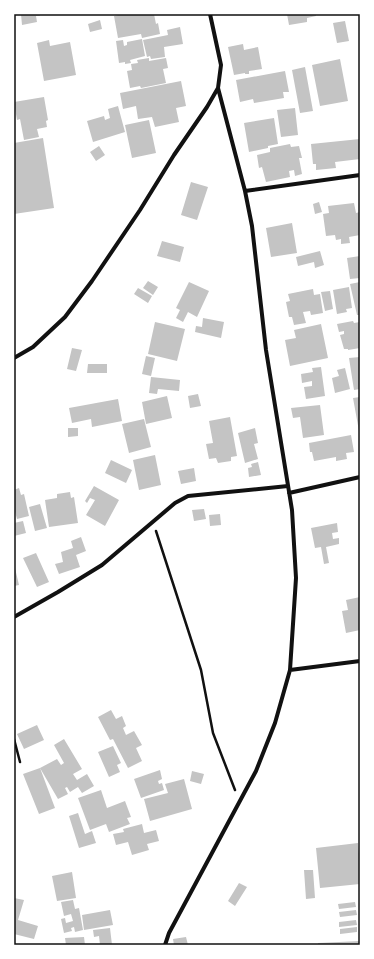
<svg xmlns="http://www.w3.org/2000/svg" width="374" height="959" viewBox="0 0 374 959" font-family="'Space Grotesk',sans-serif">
<rect width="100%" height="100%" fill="#fff"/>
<path fill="#c4c4c4" d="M21,14h18l1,2h-4l1,6 -15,3z
M123,14h31l2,10 2,-1 2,11 -18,4 -1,-4 -23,4 -4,-22z
M287,14h29v2l-9,2v4l-18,3z
M100,20l2,9 -12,3 -2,-8z
M345,21l4,20 -12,2 -4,-20z
M180,27l3,17 -19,3 1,10 -14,2 -1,-3 -3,1 -4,-17 25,-5 -1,-5z
M142,39l3,17 -15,4 1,3 -6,1v-2l-6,1 -3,-22 7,-1 1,6 3,-1v-3z
M49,40l1,6 20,-4 6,33 -32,6 -7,-38z
M243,44l1,6 14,-3 4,22 -13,2v3h-4v-1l-11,2 -6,-28z
M149,58v3l17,-3 2,10 -5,1 3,14 -25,5 -1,-2 -10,2 -3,-17 5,-1 -1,-6 7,-1 -1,-3z
M340,59l8,42 -28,5 -8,-41z
M305,67l8,44 -13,2 -8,-43z
M285,71l4,21h-6l1,6 -30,5 -1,-4 -13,3 -4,-22z
M181,81l5,25 -10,2 3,14 -24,5 -3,-10 -14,2 -2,-13 -13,3 -3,-16z
M44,97l4,23 -2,1 1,6 -10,2 2,8 -15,3 -4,-21 -3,1 -3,-18z
M118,106l7,26 -32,10 -6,-21 17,-5 1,4 5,-2 -2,-9z
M295,108l3,27 -17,2 -4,-27z
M274,118l4,26 -10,2v2l-19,4 -5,-29z
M149,120l7,33 -24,5 -7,-33z
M43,138l11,70 -40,6v-71z
M360,139v20l-25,3 1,6 -20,2v-6h-3l-2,-20z
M290,144l1,3 8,-1 3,12h-3l3,16 -7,2 -1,-6 -5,1 1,6 -24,5 -4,-15 -3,1 -2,-13 13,-3v-4z
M99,146l6,9 -9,6 -6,-9z
M191,182l17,5 -11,33 -16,-5z
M319,202l3,10 -7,2 -2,-10z
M354,203l2,10 4,-1v23l-11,2 1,6 -9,1v-5l-5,1 -1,-5 -9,1 -3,-22 6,-1 -1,-7z
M292,223l5,30 -26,4 -5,-29z
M162,241l22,6 -4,15 -23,-6z
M320,251l4,14 -9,3 -1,-6 -16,4 -2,-9z
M360,256v22l-10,1 -3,-21z
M148,281l10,6 -5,8 -10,-7z
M189,282l20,9 -12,26 -9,-5 -5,10 -7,-4 4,-8 -4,-2z
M360,282v33h-3l-7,-31z
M349,287l3,21 -6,1 1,3 -10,2 -4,-24z
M138,288l14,8 -4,7 -14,-9z
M313,289l1,6 6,-1 3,19 -12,2 -1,-4 -7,1 3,11 -12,2 -2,-8h-3l-3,-15 4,-1 -2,-7z
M330,291l3,18 -8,2 -4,-19z
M203,318l21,4 -3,16 -26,-6 1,-6 6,1z
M353,321l1,2 6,-1v26l-12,2v-1h-4l-4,-14 4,-1v-3l-5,1 -2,-8z
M155,322l30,7 -8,32 -29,-7z
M321,324l7,34 -38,8 -5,-26 11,-2 -2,-8z
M72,348l10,2 -6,21 -9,-2z
M146,356l9,2 -4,18 -9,-2z
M360,357v32l-6,1 -5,-32z
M88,364h19v9h-20z
M321,367l4,29 -19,3 -2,-12 8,-1v-5l-10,2 -1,-9 12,-2 -1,-4z
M345,368l5,21 -15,4 -3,-15 7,-2 -2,-6z
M151,377l29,3 -1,11 -21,-2 -1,5 -8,-1z
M198,394l3,12 -11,2 -2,-12z
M167,396l5,22 -26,6 -4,-22z
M360,397v34h-1l-6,-33z
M118,399l4,22 -30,6 -1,-8 -19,4 -3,-15z
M320,405l4,30 -21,3 -3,-21 -7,1 -2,-10z
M230,417l7,39 -6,1v4l-13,2 -2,-5 -7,1 -3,-15 7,-1 -4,-22z
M144,419l7,28 -22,6 -7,-29z
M68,428h10v8l-10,1z
M255,428l3,15 -4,1 4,15 -13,4 -7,-30z
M351,435l3,17 -8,1 1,6 -11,2v-4l-22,4 -2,-9h-2l-1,-9z
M155,455l6,30 -22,5 -6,-30z
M111,460l21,10 -6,13 -21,-10z
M258,462l3,13 -12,2 -1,-9 4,-1 -1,-3z
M194,468l2,13 -15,3 -3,-13z
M94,486l25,14 -14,26 -19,-11 9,-15 -5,-2 -3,5 -2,-2z
M19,488l2,7 3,-1 5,22 -12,3 -3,-11v-18z
M70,492l1,6 3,-1 4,26 -29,4 -4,-27 12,-2v-4z
M40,504l7,24 -12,3 -6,-24z
M204,509l2,10 -12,2 -2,-11z
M220,514l1,11 -11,1 -1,-11z
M23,521l3,12 -12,3v-13z
M337,523l1,9 -6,1 1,6 6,-1v6l-13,3 3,16 -5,1 -3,-17 -6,1 -4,-20z
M81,537l5,14 -10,4 4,12 -21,7 -4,-10 8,-2 -2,-10 12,-4 -2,-7z
M36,553l13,29 -12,5 -14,-29z
M14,564l5,21 -5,1z
M360,597v33l-14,3 -4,-22 6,-1 -2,-10z
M111,710l5,9 6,-3 4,10 -3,2 3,7 8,-4 8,14 -6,3 6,13 -14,7 -15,-29 -3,1 -12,-23z
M37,725l7,15 -20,9 -7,-15z
M64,739l18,30 -9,5 4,6 10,-6 7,12 -12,7 -4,-6 -8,5 -3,-5 -2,1 3,6 -10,5 -18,-31 17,-9 4,6 3,-2 -10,-18z
M113,746l8,17 -4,2 3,7 -11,5 -11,-25z
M40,768l15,40 -16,6 -16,-40z
M160,770l2,9 -4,2 1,3 3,-1 2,7 -23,8 -7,-19z
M192,771l12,3 -3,10 -11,-3z
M184,779l8,30 -42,12 -6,-22 24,-6 -3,-9z
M101,790l6,18 18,-7 6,16 -4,1 3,6 -21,8 -3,-8 -16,6 -12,-32z
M78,813l7,21 7,-3 4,12 -17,5 -10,-32z
M142,824l2,9 12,-3 3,11 -12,3 2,6 -17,5 -4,-13 -12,3 -3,-11 11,-2 -1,-3z
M358,843l2,21v20l-40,4 -4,-40z
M304,870h9l2,28 -9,1z
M72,872l4,26 -19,3 -5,-25z
M239,883l8,4 -12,19 -7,-5z
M14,898l10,2 -6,20 20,6 -4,13 -20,-5z
M73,900l2,9 4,-1 4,22 -8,2 -1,-5 -3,1 1,3 -8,2 -3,-14 4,-1 1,5 7,-2 -2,-7 -7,2 -3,-14z
M355,902l1,5 -17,2 -1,-5z
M110,910l3,15 -29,5 -2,-15z
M356,910l1,5 -17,2 -1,-5z
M356,920l1,5 -18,2v-5z
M357,927v5l-17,2v-5z
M110,928l2,17h-12l-1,-9 -5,1 -1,-7z
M84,937l1,8h-19l-1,-7z
M186,937l2,8h-14l-1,-6z
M360,941v4h-42v-2z"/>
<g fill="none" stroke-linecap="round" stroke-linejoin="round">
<path stroke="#111" stroke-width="2.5" d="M156,531l45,139 12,63 22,57
M14,739l6,23"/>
<path stroke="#111" stroke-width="4" d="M245,191l115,-16
M14,358l19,-11 32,-30 27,-36 48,-71 34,-55 33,-48 11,-19 3,-23 -11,-51
M289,493l71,-16
M14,617l44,-25 44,-27 73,-62 13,-7 100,-10
M290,670l70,-9
M165,945l4,-12 87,-162 19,-48 15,-53 6,-92 -4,-68 -26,-160 -14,-124 -7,-35 -27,-103"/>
</g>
<rect width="374" height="959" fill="none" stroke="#ffffff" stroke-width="30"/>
<rect x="15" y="15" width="344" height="929" fill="none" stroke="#111" stroke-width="1.5"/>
</svg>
